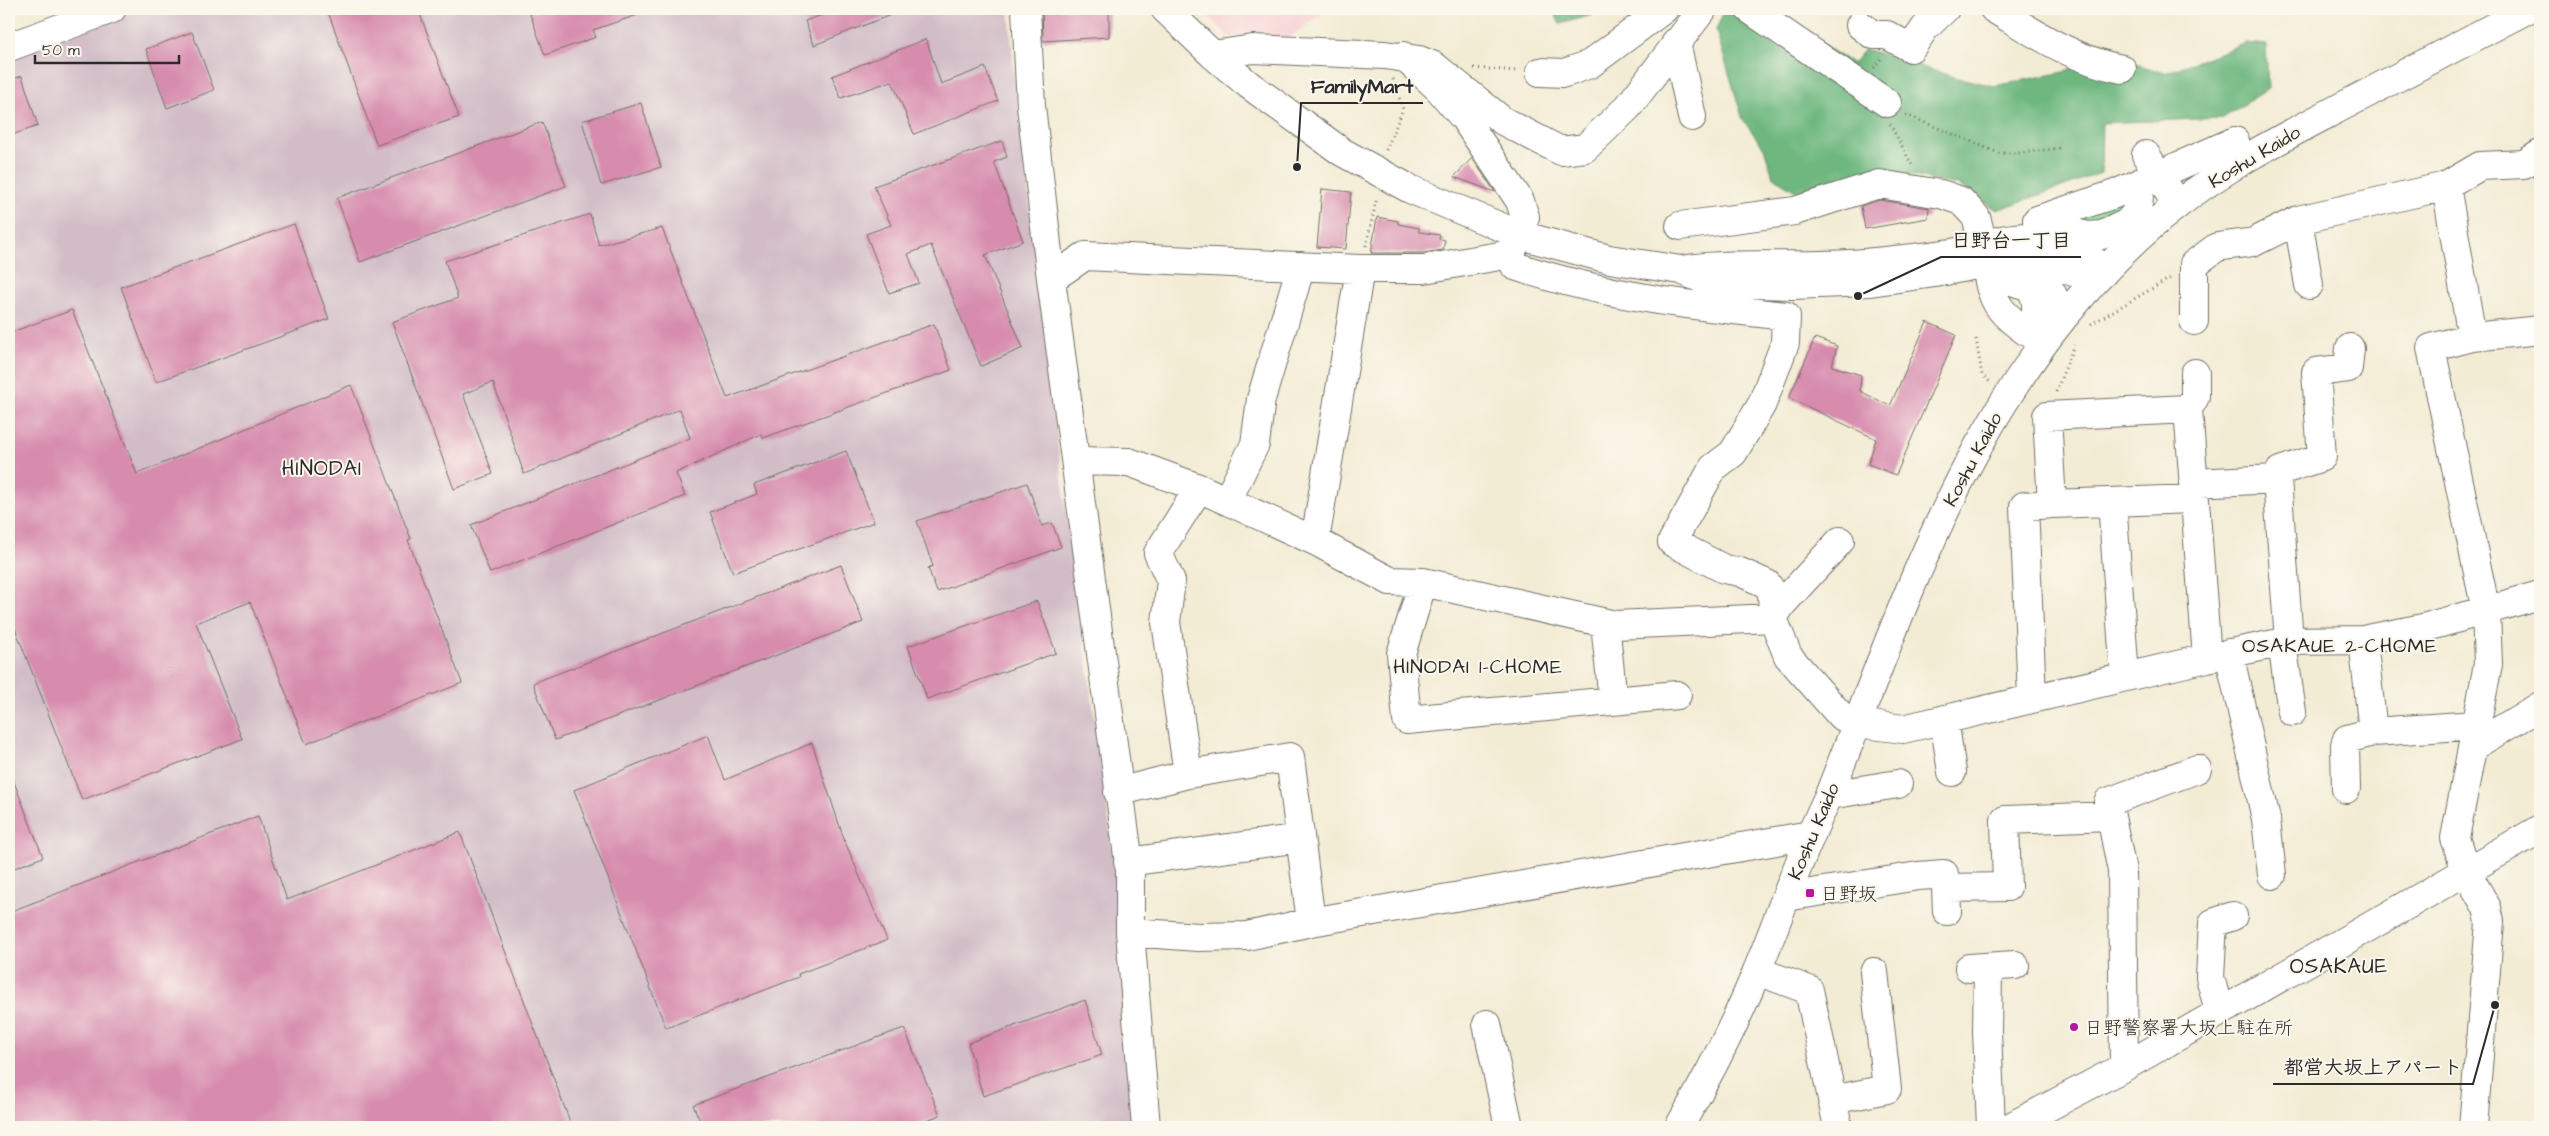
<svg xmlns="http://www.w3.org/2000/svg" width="2549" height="1136" viewBox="0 0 2549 1136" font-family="'Architects Daughter','Klee One',sans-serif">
<rect width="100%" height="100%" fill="#fbf7ec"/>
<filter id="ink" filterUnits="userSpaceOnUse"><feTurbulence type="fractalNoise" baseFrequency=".02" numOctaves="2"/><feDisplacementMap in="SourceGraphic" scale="10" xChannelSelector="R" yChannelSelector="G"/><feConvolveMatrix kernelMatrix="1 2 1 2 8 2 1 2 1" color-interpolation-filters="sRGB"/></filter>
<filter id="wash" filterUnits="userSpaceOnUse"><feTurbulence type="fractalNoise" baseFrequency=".0096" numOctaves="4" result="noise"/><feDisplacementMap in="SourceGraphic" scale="20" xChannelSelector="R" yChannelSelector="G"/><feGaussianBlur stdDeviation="1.12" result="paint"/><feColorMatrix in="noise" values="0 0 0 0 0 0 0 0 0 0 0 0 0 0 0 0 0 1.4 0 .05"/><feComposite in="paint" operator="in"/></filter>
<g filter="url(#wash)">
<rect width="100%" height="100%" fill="#f3ecd5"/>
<path fill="#f7cfd3" d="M1201,9h129l-46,32 -55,-5z"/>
<path fill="#d2bdc7" d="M141,9h868l5,62 48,408 54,395 20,253h-1127v-1069z"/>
<path fill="#88d898" stroke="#5a8262" d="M2135,190l-3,18 -44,22 -13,-17z"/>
<path fill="#6eb880" stroke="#4c7256" d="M1552,9h43l-3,6 -32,9z
M1725,9h44l84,55 12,-15 89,28 41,9 69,-14 35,-19 66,20 81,-30 20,2 2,44 -45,29 -121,5 -1,50 -104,37 -38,-25 -81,-16 -76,26 -29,-18 -9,-29 -21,-28 -27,-90z"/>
<g id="blocks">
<path fill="#d78cae" d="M327,9h91l41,108 -82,28z
M545,9h103l1,2 -56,19 3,7 -51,18 -15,-41z
M839,9h64v1l-89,35 -9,-24z
M1042,9h67v28l-66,4z
M192,32l22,58 -47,18 -21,-59z
M926,39l15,45 44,-17 13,34 -84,33 -22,-53 -51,17 -9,-22z
M22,76l16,50 -29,10v-56z
M641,103l20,64 -60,18 -19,-64z
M542,122l24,64 -206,76 -23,-64z
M1002,141l5,16 -13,5 29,79 -38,14 38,93 -42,18 -50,-121 -23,9 11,29 -30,10 -23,-59 25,-9 -17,-39z
M1472,158l23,34 -41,-15z
M1322,189l29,3 -5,57 -29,-2z
M1880,200l49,8 -1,10 -63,11 -4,-23z
M590,214l9,31 63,-17 65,170 207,-74 17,46 -188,68 -2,-4 -85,39 9,23 -195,77 -19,-48 219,-87 -10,-29 -156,65 -31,-92 -30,12 30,80 -39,15 -62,-167 66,-24 -13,-37z
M1377,217l21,4v3l21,4v4l21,3 -1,4 6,1 -2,10 -20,3h-52z
M294,224l35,95 -173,63 -35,-95z
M72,310l65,164 214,-89 60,154 -3,1 54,143 -156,61 -56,-142 -54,21 46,116 -160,61 -73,-187v-280z
M1927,322l29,13 -60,140 -28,-11 8,-25 -87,-41 26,-60 22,8 -5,20 29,9 -1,16 30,15z
M846,451l28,71 -141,51 -23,-61 47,-18 -3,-9z
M1027,483l15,43 10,-3 9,24 -124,45 -9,-24 5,-2 -16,-45z
M841,565l22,57 -308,118 -22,-57z
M1037,601l19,52 -129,46 -19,-53z
M708,735l17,45 87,-37 33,99 42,98 -89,34 1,3 -133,51 -92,-238z
M9,769l34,88 -34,13z
M258,816l29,84 173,-68 112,295h-563v-215z
M1085,1000l17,55 -119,41 -15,-53z
M904,1028l36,87 -32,12h-205l-10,-22z"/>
</g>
</g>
<g filter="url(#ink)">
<use href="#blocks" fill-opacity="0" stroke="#716f66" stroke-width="1"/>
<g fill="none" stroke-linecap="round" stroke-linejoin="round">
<defs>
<path id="minor" d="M1026,9l5,97 20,173 79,592v61l16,195
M1165,9l48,46 36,30 93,67 68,37 110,46 89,24 72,11 31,13 80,2 78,-3 65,-9 77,-15h27l34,14 30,1c-11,-23 -47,-35 -72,-36 -25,-1 -49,9 -74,15 -27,5 -55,7 -83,10 -64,8 -129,-2 -193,8
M1749,9l138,94
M1994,9c42,25 80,51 128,60
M1860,25l13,10h14l24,13 14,-20 20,-19
M1676,42l16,75
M9,47l103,-38
M1213,55l40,-6 132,6 34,5 15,6 69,55 58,30 24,-3 43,-41 75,-98
M1403,56l36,33 25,29 56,83 5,16 -14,37 4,12c88,30 179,40 271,50l-1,27 -23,61 -29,49 -20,15 -41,74 52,27 16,3 27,12 5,8 1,26 15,38 53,60 16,7 46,6 304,-71 82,-17 74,-1 60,-12 117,-33
M1540,72l25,1 25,-9 74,-55
M2146,155l31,50
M2446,186l26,151
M2037,220l78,-26 120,-53
M2298,220l148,-34 34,-20 44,-2 16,-10
M1680,226l115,-15 84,-27 62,10 20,7 15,16 12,45c22,1 45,2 59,23 2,4 6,9 7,13 1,14 -3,26 -7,38
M2055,227l32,9 15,-1 25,-12 10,-11 4,-30
M1996,276l34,11c10,16 7,30 -3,45 -23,-16 -34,-27 -39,-55z
M1051,279l34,-23 275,13h64l87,-15
M2194,321v-57l23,-17 37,-5 44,-22 11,65
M2188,409l7,-12v-24
M1076,461l53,1 70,26 116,53 75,40 33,1 192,43 158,-7 9,-14 58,-63
M2277,479l3,-8 42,-14 -6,-85 32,-4 2,-20
M2193,483l84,-4 12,162
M1227,501l28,-57 6,-45 40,-133
M2112,502l13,174
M2052,504l142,-5
M1315,541l45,-272
M1423,582l-22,72 6,66 270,-25
M1605,623l8,78
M2363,640l10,92 103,-7
M2282,643l10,69
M2229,653l37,166 6,56
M2032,698l-8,-192 28,-2 -5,-88 141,-7 19,249
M1944,719l8,53
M2472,747l68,-41
M1188,774l-22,-152 5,-41 -13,-28 41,-65
M2346,789l-1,-44 2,-6 26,-7
M1118,792l70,-18 102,-17 21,165
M1829,795l69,-11
M1128,862l172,-24
M1946,888l1,23
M1786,897l132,-21 26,-2 2,14 61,-1 -2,-67 105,-4
M1130,932l68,5 49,-1 64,-14 499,-87
M1969,968l46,-3
M1988,968l-1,63 4,96
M1757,971l52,19 29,137
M2219,1011l-9,-34 3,-54 20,-7
M1487,1024l22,103
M2124,1067l-2,-196 -14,-69 89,-33
M1832,1100l55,-11 -13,-117
M2010,1127l114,-60 416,-238
M2473,1127l17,-205 -3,-14 -21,-37 -11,-33 33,-174 -2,-53 -55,-263 41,-11 68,-7"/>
<path id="major" d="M1679,1127c29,-50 56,-102 78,-156 24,-59 44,-119 72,-176 86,-219 155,-438 348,-590 51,-40 109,-69 166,-99 62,-32 123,-65 185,-97"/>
</defs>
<use href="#minor" stroke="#716f66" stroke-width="30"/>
<use href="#major" stroke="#716f66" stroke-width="30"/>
<path stroke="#716f66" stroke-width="3" stroke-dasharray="1 4" stroke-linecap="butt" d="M1474,68l44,3
M1874,68l8,-11
M1906,115l93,38h22l40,-5
M1890,124l23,43
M1386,150l17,-41 -10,-30
M1366,246l11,-48
M2091,324l81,-47
M1976,339l6,36 8,7
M2056,392l18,-47"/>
<use href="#minor" stroke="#fff" stroke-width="28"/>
<use href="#major" stroke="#fff" stroke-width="28"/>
</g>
</g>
<g fill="#b5179e" stroke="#fbf7ec" stroke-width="2">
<rect x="1805" y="888" width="10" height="10" rx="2.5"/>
<circle cx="2074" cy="1027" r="5"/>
</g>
<g text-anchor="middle" stroke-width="4" stroke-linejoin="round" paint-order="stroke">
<g font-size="19" fill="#2b2b2b" stroke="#fbf7ec">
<text transform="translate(2254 156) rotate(-31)" y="7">Koshu Kaido</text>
<text transform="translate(1972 459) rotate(-62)" y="7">Koshu Kaido</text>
<text transform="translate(1813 831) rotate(-67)" y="7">Koshu Kaido</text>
</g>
<g font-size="19" fill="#2b2b2b" stroke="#fbf7ec" text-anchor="start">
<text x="1820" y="900">日野坂</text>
<text x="2084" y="1034">日野警察署大坂上駐在所</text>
</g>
<g font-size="20" letter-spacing="1" fill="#2b2b2b" stroke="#fbf7ec">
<text x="2340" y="652">OSAKAUE 2-CHOME</text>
<text x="1478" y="673">HINODAI 1-CHOME</text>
</g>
<g font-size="21" letter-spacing="1" fill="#2b2b2b" stroke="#fbf7ec">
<text x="322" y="475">HINODAI</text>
<text x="2339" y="973">OSAKAUE</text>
</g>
</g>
<path fill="none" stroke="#2b2b2b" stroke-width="2" d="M1297 167L1301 103H1423M1858 296L1941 257H2081M2495 1005L2473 1084H2273"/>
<g fill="#2b2b2b" stroke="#fbf7ec" stroke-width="2">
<circle cx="1297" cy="167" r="5"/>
<circle cx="1858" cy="296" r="5"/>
<circle cx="2495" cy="1005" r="5"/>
</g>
<g font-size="20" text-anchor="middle" font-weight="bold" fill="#2b2b2b" stroke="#fbf7ec" stroke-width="4" stroke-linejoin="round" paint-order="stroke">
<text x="1362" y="93">FamilyMart</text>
<text x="2011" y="247">日野台一丁目</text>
<text x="2373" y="1074">都営大坂上アパート</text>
</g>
<rect width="2549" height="1136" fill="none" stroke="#fbf7ec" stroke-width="30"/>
<path d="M35 55v8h144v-8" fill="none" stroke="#2b2b2b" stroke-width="2.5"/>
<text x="42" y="55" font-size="15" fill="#2b2b2b" stroke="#fbf7ec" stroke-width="4" paint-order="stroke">50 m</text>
</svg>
